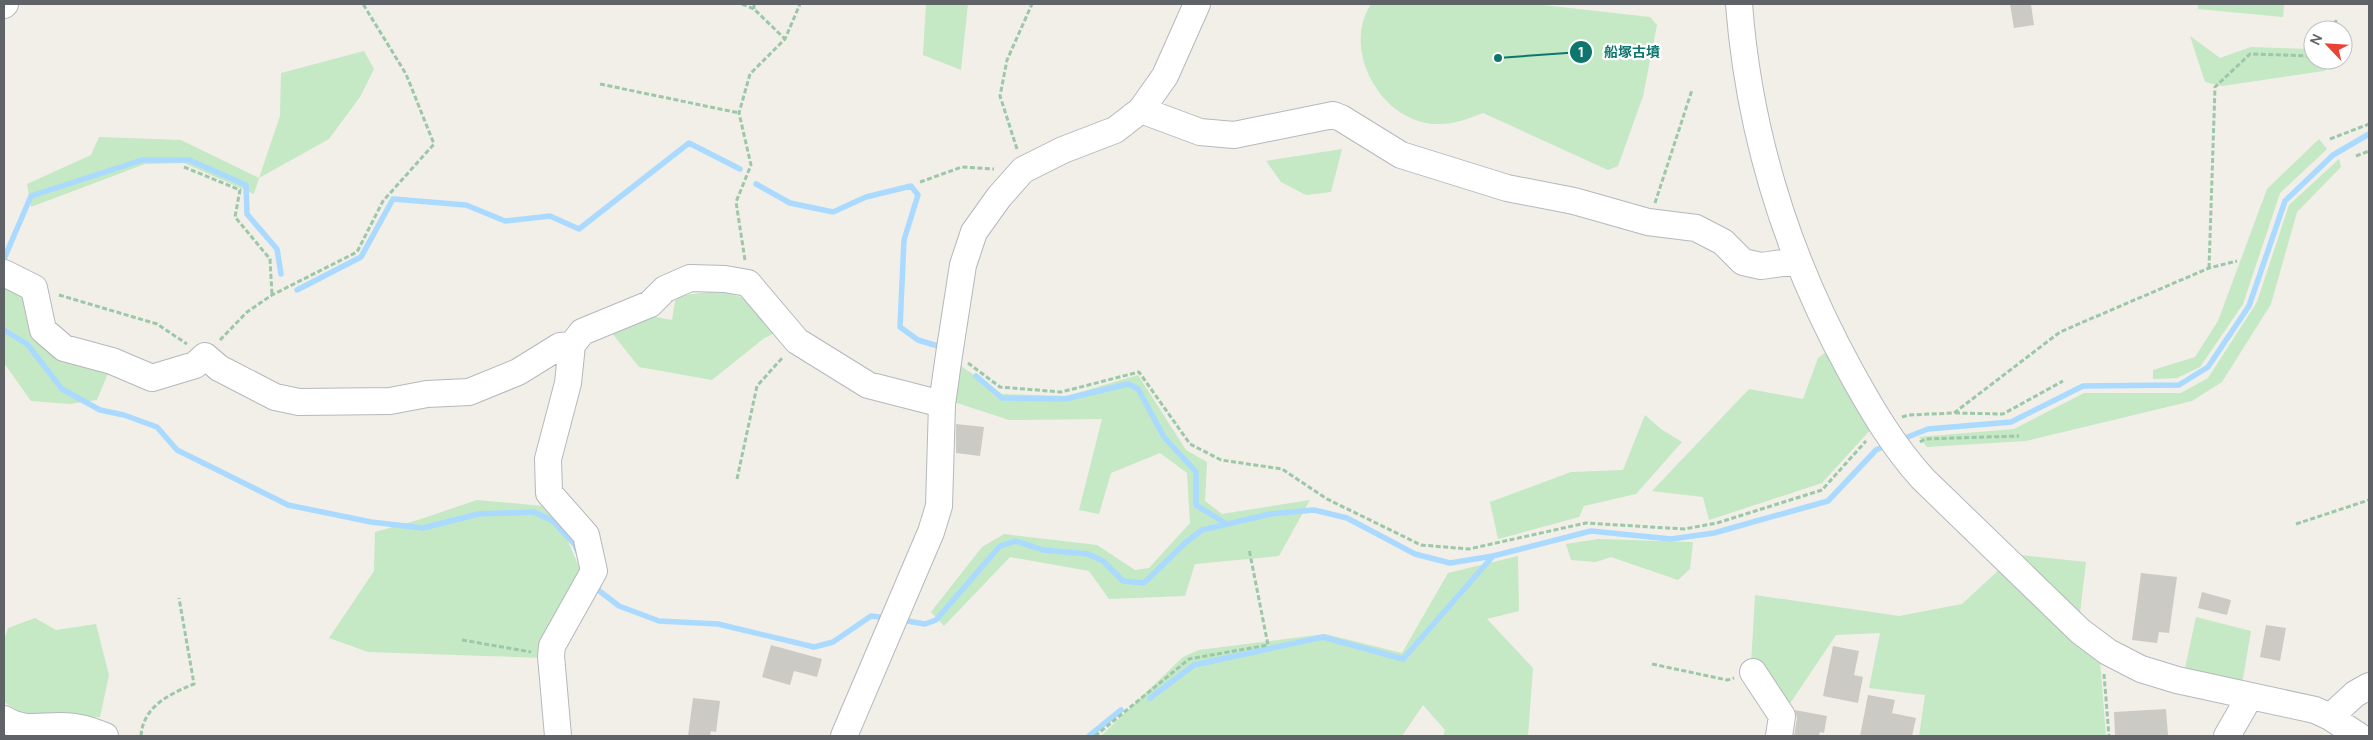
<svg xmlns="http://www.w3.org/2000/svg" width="2373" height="740" viewBox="0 0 2373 740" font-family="Manrope,'Noto Sans JP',sans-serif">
<rect width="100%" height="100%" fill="#f1efe8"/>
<path fill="#c5e8c5" d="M926,4h42l-7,66 -38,-15z
M1371,4h163l116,13 7,8 -14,71 -25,70 -10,4 -125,-57c-16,6 -30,12 -48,11 -54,-3 -94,-74 -64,-120z
M2198,4h86l-1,13 -85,-8z
M2190,36l30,22 31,-11 62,2v11h29l-18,11 -102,15 -17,-4z
M364,51l10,18 -14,28 -31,42 -70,39 -5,16 -70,-31 -39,1 -114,43 -4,-23 64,-29 8,-18 82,3 78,38 21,-62 1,-43z
M2319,139l8,10 -47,44 -37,111 -43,63 -23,11 -24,1v-9l42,-13 23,-36 49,-132z
M1342,149l-11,43 -25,3 -25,-13 -15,-21z
M2339,159l2,8 -44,45 -26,92 -49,78 -30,19 -166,40 -99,6 -8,-10 95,-8 70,-36h97l27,-15 49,-76 32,-97z
M4,279l23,10 11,44 73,33 -14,34 -27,4 -39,-3 -27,-38z
M719,291l34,9 25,31 -15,8 -51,41 -73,-13 -31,-39 32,-14 32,6 4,-24z
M1829,350l43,78 -50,55 -113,37 -6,-23 -51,-6 97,-102 54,10 15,-41z
M958,364l44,30 65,2 71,-21 48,75 21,12 -2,39 17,13 88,-14 -31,56 -84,8 -10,32 -76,3 -20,-28 -79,-14 -66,69 -13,-14 51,-65 22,-13 93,11 38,25 14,-2 41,-45 -3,-50 -27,-20 -49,20 -12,41 -20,-4 23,-91 -93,1 -55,-18z
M1645,415l16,14 21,13 -46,52 -52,12 -5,11 -81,22 -8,-37 81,-30 52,-2z
M477,500l76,7 30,69 -40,82 -175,-6 -39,-14 45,-67 1,-39 43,-12z
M1598,539l95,3 -3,27 -12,11 -67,-23 -15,5 -25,-2 -5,-16z
M2020,555l66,7 -6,51z
M1518,556l1,55 -32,8 46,49 -5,68h-85l2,-6 -22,-25 -21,31h-301l82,-79 16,-7 126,-16 77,19 46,-80z
M2002,567l98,93 6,76h-187l6,-41 -56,-7 11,-55 -44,2 -51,76 -34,-46 4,-70 144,21 63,-12z
M2196,617l55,14 -9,53 -57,-16z
M35,618l21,12 40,-6 13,51 -9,42 -71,1 -25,-16v-62l4,-12z"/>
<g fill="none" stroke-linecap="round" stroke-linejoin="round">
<path stroke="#aadaff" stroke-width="5.5" d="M756,184l34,19 43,9 33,-15 45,-11 7,9 -14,45 -4,87 18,13 23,7
M4,259l27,-63 111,-36h47l57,25 1,29 30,35 4,25
M297,290l64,-33 32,-58 73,6 39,16 45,-5 29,13 110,-86 51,26
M4,330l23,14 35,45 38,21 24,5 33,12 20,23 111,55 83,17 52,6 55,-14 56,-2 19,9 22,24 3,7
M976,376l26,22 63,1 63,-15 10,5 26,48 32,35v33l29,18
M1900,440l28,-11 83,-7 72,-36 96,-1 29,-18 41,-61 36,-105 48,-46 36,-21
M593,586l26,20 40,15 59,3 96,23 19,-5 38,-26 16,2
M901,620l24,4 11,-4 64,-74 16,-5 27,9 45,4 15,7 20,20 21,2 41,-40 17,-13 68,-16 44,-4 33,8 68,36 35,9 43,-7 98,-25 80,8 43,-6 114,-32 48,-51 11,-5
M1150,698l44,-33 129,-28 80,22 90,-103
M1089,736l32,-26"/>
</g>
<path fill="#cccac5" d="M2010,4h21l3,21 -20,3z
M956,424l28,3 -4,29 -24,-3z
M2141,573l36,4 -8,56 -10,-1 -2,11 -25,-3z
M2202,592l29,8 -4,15 -29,-7z
M2266,625l20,3 -6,33 -20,-4z
M771,645l51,14 -5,18 -23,-6 -4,14 -28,-8z
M1833,646l26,5 -5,24 9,2 -5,26 -35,-7z
M1868,695l27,5 -3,13 24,5 -4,18h-52z
M693,698l27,3 -4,31 -5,-1 -1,5h-22z
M2166,709l2,26 -53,1 -1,-24z
M1795,710l32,6 -3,17 -4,-1 -1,4h-25l3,-18z"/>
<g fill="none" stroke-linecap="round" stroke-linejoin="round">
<defs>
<path id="minor" d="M1739,4c10,130 49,254 112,368 21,38 42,74 72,107l157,152 28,21 33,17 36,11 138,30 15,7 29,19
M4,5l1,-1
M1141,110l59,22 34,3 99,-20 8,3 60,37 106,33 67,13 74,21 48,6 27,14 20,20 18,4 36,-5
M4,273l30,15 9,42 21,18 48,13 40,17 43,-13 10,-9 14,12 56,29 24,5 91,-1 37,-7 42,-2 49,-20 42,-26 12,-1 10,-13 68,-28 15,-15 25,-11 35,1 23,4 49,58 71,44 74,19
M1753,672l29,44 -3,20
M2330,717l25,-23 14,-8
M4,719c20,13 38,6 60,7 14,0 29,5 41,10
M558,736l-7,-80 1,-10 42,-75 -8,-36 -37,-42 -1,-34 20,-76 4,-38
M844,736l87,-204 8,-26 3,-102 7,-49 14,-90 11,-33 25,-35 24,-27 40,-20 52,-20 26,-20 24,-34 32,-72
M2227,736l23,-40"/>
</defs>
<use href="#minor" stroke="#b5b8bc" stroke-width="28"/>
<path stroke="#9cc7a9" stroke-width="3" stroke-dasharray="5 2.5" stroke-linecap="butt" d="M742,4l12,5 31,30
M754,4v5
M2335,30l1,-10
M600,84l139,29
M2330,139l39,-15
M1017,149l-17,-53 7,-36 25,-56
M2356,156l13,-5
M184,167l56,23 -5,27 35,42 2,36
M920,182l42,-15 32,2
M1655,203l37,-113
M745,260l-9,-58 15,-37 -12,-52 11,-39 35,-35 15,-35
M2209,268l6,-181 35,-33 63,2
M59,295l98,29 30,20
M220,340l27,-28 25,-17 85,-43 26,-51 51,-57 -28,-70 -43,-70
M968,363l32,24 61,5 78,-20 51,72 31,16 61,9 45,30 94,46 48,4 117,-26 98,6 33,-6 105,-33 44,-49
M1955,413l48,1 60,-33
M1902,417l7,-2 45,-2 106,-81 149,-64 28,-7
M1920,442l5,-3 94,-3
M737,479l20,-93 26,-29
M2296,524l73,-24
M462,640l69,12
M1652,664l75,16 7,-2
M2104,674l5,62
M141,736c2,-30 29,-42 53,-52l-15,-86
M1095,736l94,-77 79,-14 -19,-96"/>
<use href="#minor" stroke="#fff" stroke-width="26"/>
</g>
<path fill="none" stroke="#0f766e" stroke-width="2" d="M1498 58L1581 52"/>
<g fill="#0f766e" stroke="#fff" stroke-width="2">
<circle cx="1498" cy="58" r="5"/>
<circle cx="1581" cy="52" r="12"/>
</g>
<g font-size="15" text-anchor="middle" font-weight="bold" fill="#fff">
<text x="1581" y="57">1</text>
</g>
<g font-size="14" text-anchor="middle" font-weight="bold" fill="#0f766e" stroke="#fff" stroke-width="4.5" stroke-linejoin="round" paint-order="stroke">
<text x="1632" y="57">船塚古墳</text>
</g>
<rect width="2373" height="740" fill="none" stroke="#5f6368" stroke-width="10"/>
<g transform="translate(2328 45) rotate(295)"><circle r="24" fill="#ffffff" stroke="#bfc1c3"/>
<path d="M0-4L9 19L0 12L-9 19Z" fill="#ea4335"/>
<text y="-8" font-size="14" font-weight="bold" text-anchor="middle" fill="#5f6368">N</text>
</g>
</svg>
